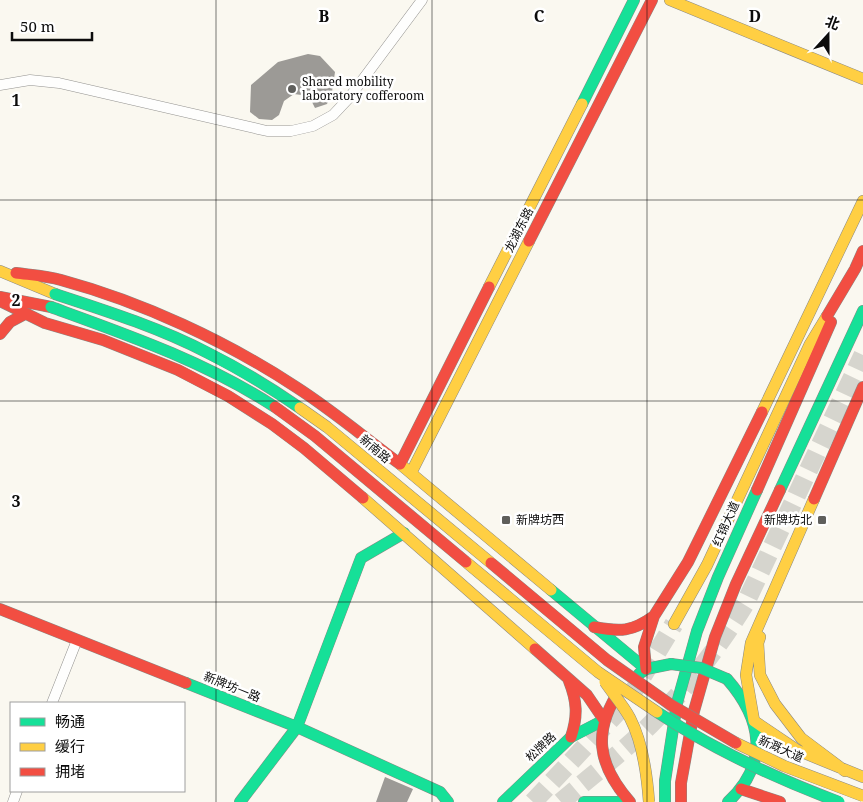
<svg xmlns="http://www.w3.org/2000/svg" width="863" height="802" viewBox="0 0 863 802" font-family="'Noto Serif','Noto Sans SC',serif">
<rect width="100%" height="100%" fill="#faf8f0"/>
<path fill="#9c9a96" d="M308,54l12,2 15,16 -3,20 -5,12 -12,4 -6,-12 -15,-2 -10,7 -5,14 -7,5 -13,-1 -9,-7 1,-27 27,-23z
M385,777l28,12 -6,13h-31z"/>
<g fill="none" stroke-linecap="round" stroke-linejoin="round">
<path stroke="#d6d5ce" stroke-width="19" stroke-dasharray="19 9" stroke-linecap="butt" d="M533,802l94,-100 47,-78
M561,802c30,-26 62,-50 90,-78 36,-36 67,-76 94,-120l118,-249"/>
<defs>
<path id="street" d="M0,85l30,-5 29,3 208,48h24l22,-5 20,-11 16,-17 73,-98
M52,703l25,-63
M13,802l4,-11"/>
<path id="fast" d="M582,104l52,-104
M780,490l83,-179
M551,590l95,79
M639,674l7,-5 25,-5
M727,679c35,40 43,84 1,123
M186,683l111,44 143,65 8,10
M240,802l57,-75 64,-169 43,-25
M503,802l68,-65 33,-17
M584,802h37
M665,802v-21l12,-78 20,-72 21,-54 39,-87"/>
<path id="slow" d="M670,0l193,79
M0,271l55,23
M489,287l93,-183
M762,412l101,-211
M400,464l151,126
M411,473l118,-232
M363,498l172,151
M674,624l33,-59 103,-221 17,-28
M760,637l-2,6 2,32 15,29 26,34 44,33
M754,721l-8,-46 5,-32 63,-144
M754,721l43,29 66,27"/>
<path id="jam" d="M529,241l123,-241
M16,273c15,2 31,3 45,7 81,22 165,61 235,107 36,23 69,51 104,77
M0,297l51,10
M0,301l45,22 58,17 75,30 50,26 44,28 32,24 59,50
M827,316l28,-47 8,-18
M0,334l10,-12 15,-8
M400,464l89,-177
M757,490l74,-168
M814,499l49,-112
M0,609l186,74
M594,627c26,5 38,5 60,-11
M535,649l52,46 17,25
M646,669l-2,-22 10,-31 34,-54 74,-150
M569,681c8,20 9,35 2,56
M621,688c-29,43 -24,76 9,114
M741,789l39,13
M681,802v-19l13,-72 21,-74 21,-53 44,-94"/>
</defs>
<use href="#street" stroke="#93928f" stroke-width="11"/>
<use href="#fast" stroke="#8a8985" stroke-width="12"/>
<use href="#slow" stroke="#8a8985" stroke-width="12"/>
<use href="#jam" stroke="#8a8985" stroke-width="12"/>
<use href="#street" stroke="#fefefd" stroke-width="10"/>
<use href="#fast" stroke="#16e098" stroke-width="11"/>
<use href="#slow" stroke="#ffcf43" stroke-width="11"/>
<use href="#jam" stroke="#f24e42" stroke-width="11"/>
<defs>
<path id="fast-bridge" d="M55,294c52,17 105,34 153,59 32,16 63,35 92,55
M51,307c77,28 155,55 224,100
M671,664l30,4 26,11
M657,712c57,38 118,66 182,90"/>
<path id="slow-bridge" d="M300,408l27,19 164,136
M466,562l132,110 59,40
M605,682c8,12 18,23 25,36 13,25 17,56 19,84
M736,743l48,23 79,30"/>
<path id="jam-bridge" d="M275,407l40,29 151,126
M491,563l116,97 64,45 65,38"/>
</defs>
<use href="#fast-bridge" stroke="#8a8985" stroke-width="12" stroke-linecap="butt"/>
<use href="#slow-bridge" stroke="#8a8985" stroke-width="12" stroke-linecap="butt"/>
<use href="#jam-bridge" stroke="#8a8985" stroke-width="12" stroke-linecap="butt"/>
<use href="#fast-bridge" stroke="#16e098" stroke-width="11"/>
<use href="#slow-bridge" stroke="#ffcf43" stroke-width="11"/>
<use href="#jam-bridge" stroke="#f24e42" stroke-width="11"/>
</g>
<path fill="none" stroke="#0c0c0c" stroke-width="1" stroke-opacity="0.55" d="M216,0v802M432,0v802M647,0v802M0,200h863M0,401h863M0,602h863"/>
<g fill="#5f5f5c" stroke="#fff" stroke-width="2">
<circle cx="292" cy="89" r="5"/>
<rect x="501" y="515" width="10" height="10" rx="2.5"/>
<rect x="817" y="515" width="10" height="10" rx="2.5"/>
</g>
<g text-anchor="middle" stroke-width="5" stroke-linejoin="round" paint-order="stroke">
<g font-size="12" fill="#0c0c0c" stroke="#fff" text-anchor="start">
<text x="302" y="86">Shared mobility<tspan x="302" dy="14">laboratory cofferoom</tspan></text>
<text x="516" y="524">新牌坊西</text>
<text x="812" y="524" text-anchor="end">新牌坊北</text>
</g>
<g font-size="12" fill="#0c0c0c" stroke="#fff">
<text transform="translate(519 230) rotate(-63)" y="4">龙湖东路</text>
<text transform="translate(375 449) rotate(40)" y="4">新南路</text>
<text transform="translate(726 524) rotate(-66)" y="4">红锦大道</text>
<text transform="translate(232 687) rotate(22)" y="4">新牌坊一路</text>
<text transform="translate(541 747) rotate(-43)" y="4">松牌路</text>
<text transform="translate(781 749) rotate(24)" y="4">新溉大道</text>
</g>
</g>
<g font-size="16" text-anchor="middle" font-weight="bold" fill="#0c0c0c" stroke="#fff" stroke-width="5" stroke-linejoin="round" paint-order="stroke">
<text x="324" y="22">B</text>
<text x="539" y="22">C</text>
<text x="755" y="22">D</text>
<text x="16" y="106">1</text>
<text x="16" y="306">2</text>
<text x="16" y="507">3</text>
</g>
<rect x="10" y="702" width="175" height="90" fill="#ffffff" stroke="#9e9e9e"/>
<rect x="20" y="718" width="25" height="8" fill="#16e098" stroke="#9e9e9e"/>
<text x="55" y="727" font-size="15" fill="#0c0c0c">畅通</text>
<rect x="20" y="743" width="25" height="8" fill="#ffcf43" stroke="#9e9e9e"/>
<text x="55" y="752" font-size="15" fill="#0c0c0c">缓行</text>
<rect x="20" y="768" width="25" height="8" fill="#f24e42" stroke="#9e9e9e"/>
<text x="55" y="777" font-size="15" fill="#0c0c0c">拥堵</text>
<g transform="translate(828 35) rotate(21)" stroke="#ffffff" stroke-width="4" paint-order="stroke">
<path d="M0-4L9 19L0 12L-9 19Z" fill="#0c0c0c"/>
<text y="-8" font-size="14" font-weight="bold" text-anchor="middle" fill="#0c0c0c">北</text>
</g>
<path d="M12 32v8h80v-8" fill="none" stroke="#0c0c0c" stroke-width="2.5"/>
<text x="20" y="32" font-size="15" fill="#0c0c0c" stroke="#ffffff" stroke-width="4" paint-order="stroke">50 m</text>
</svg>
